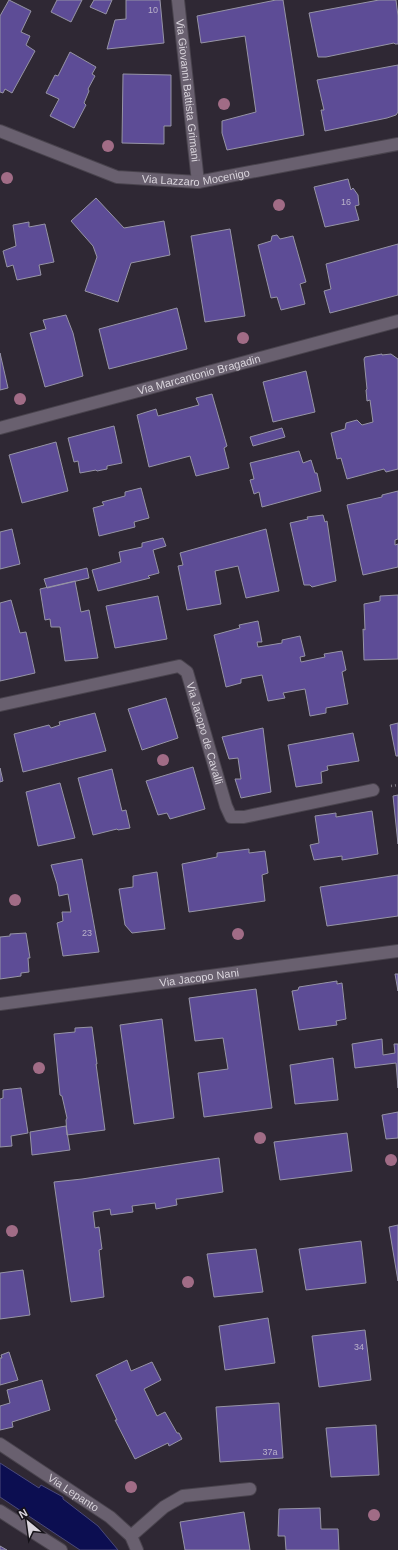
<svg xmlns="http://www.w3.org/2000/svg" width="398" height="1550" viewBox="0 0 398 1550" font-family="Arial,sans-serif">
<rect width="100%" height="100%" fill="#2f2834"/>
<path fill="#0c0e51" stroke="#4a497b" d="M0,1463l39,25 2,-3 22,12v2l35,27 20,24h-38l-80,-53z"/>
<path fill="#5d4c96" stroke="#9694a5" d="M9,0l22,11 -10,21 9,4 -4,9 9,6 -23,42 -7,-4 -2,4 -3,-1v-76z
M57,0h25l-11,22 -20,-10z
M94,0h18l-6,14 -16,-7z
M126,0h34l4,43 -57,6 8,-29 11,-1z
M276,0h7l21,135 -77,15 -5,-17v-12l34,-9 -11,-76 -44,7 -4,-27z
M379,0h17l2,16v28h-3l-1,-1 -68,14h-8l-9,-44z
M70,52l26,15 -4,7 3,2 -7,13 1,2 -5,12 2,2 -12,23 -24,-12 9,-17 -13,-6 9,-18 3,1z
M398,65v47l-2,3 -9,3 -62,13 -4,-21h3l-7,-30z
M123,74l48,1v51h-7v18l-42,-1z
M348,179l3,11 2,-2 5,7 1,10 -4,1 4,14 -34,7 -11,-40z
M96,198l28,30 40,-7 6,34 -39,8 -13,39 -33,-11 12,-34 -4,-11 -22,-25z
M29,222v5l16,-3 9,38 -15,3 2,10 -24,5 -4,-15 -6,2 -4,-16 13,-5 -3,-21z
M230,229l15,87 -40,6 -14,-86z
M277,235l3,4 13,-3 13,46 -6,2 5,20 -24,6 -4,-13 -6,1 -13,-53 13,-4 1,-5z
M398,244v51l-68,18 -6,-22 7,-2 -5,-25z
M177,308l10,41 -78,20 -10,-40z
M66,315l7,18 10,43 -38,11 -15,-54 16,-4 -3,-9z
M0,353l8,35 -8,2z
M382,354v1l9,-1 7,5v110l-12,3 -2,-3 -37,10 -6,-21 -4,1 -6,-26 14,-4 1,-6 11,-3 5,5 11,-3 -3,-22 -3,1 -1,-11 1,-1 -3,-30 1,-2z
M306,371l9,41 -42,10 -10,-40z
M212,394l15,52 -3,2 5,20 -33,8 -6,-20 -41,11 -12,-52 19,-6 2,7 41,-11 -3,-7z
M114,426l8,37 -15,3v3l-10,2 -1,-1 -16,3 -2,-12 -4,1 -6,-24z
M282,428l3,9 -32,9 -3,-9z
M56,442l12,49 -46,12 -13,-48z
M299,451l4,12 8,-3 4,13h2l4,18 -59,16 -3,-15 -5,2 -4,-14 4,-1 -4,-16z
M141,488l8,30 -15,4 1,5 -36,9 -6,-28 11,-3 -2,-3 23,-6v-4z
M398,491v48l-3,1v5l3,-1v23l-35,8 -16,-70 35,-8v-2z
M323,515l2,7 2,-1 9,60 -24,6 -2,-2h-6l-14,-62 18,-4 -1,-2z
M12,529l8,35 -20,5v-37z
M266,529l13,62 -33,7 -8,-32 -23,5 6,33 -34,6 -9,-44 5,-1 -3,-12z
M163,538l3,8 -13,4 6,23 -11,3 2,2 -52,13 -6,-21 29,-8 -2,-10 23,-5v-4z
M87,568l2,10 -42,10 -3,-9z
M75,581l6,31 8,-2 9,48 -33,3 -5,-34h-9l-1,-8 -5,1 -5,-31z
M398,595v64l-34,1 -1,-31 2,1 -1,-26 16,-3v-5z
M158,596l9,43 -52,9 -9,-42z
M11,600l9,33 6,-1 9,41 -35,8v-78z
M258,621l4,21h-5l1,5 24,-4v-3l18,-4 5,20 -5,1 1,5 24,-5 -1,-3 18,-3 4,19 -4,2 6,32 -22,4v5l-16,3 -5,-27 -22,4 2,5 -17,3 -6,-26 -21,4v4l-15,4 -12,-52 26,-7 -1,-3z
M166,698l12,40 -36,12 -14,-41z
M95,713l11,38 -83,21 -9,-38 35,-9 2,3 9,-3 -1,-3z
M398,723v33h-2l-6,-31z
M263,728l8,64 -30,6 -6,-19h6l-3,-21 -9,1 -7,-22z
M353,733l6,28 -32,5 1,4 -7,2 1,11 -26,4 -8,-42z
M193,767l12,42 -35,10 -3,-6 -9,2 -12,-34z
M0,768l3,13 -3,1z
M112,769l10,42 4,-1 4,18 -12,2 -1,-1 -24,6 -15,-57z
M60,783l15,55 -37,8 -12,-54z
M398,795v49l-5,-48z
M372,811l6,43 -36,6v-4l-28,4 -4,-15 9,-2 -4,-27 21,-3v4z
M249,849v4l16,-2 3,22 -6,2 3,26 -76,11 -7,-48 35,-7v-4z
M82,859l17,93 -36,4 -6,-33 6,-2 -1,-9h9l-3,-18 -9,2 -2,-12 -6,-19z
M157,872l8,57 -33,4 -7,-8 -6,-36 14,-2v-11z
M398,875v41l-71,10 -7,-39z
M26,933l4,25h-2l1,14 -8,1v3l-21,3v-42l10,-1v-2z
M395,974h3v17z
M337,981v3l5,-1 4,36 -10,2 1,4 -38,5 -7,-39 6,-1 1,-3z
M256,989l16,119 -68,9 -6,-44 30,-4 -5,-31 -28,3 -6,-43z
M162,1019l12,99 -40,6 -14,-99z
M92,1027l5,37h-1l9,66 -38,5 -1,-15 1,-2 -5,-22 -2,-1 -6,-61 21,-2v-4z
M382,1039l1,16 12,-2 -1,-9h4v44l-2,-25 -41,5 -3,-24z
M333,1058l5,42 -43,4 -5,-39z
M21,1088l7,45 -17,3 1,10 -12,1v-48l3,-1v-8z
M398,1112v26l-12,1 -4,-24z
M66,1126l4,24 -38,5 -2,-23z
M347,1133l5,38 -72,9 -6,-38z
M219,1158l4,34 -45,7h-2l1,6 -21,4 -1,-6 -23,3 1,6 -22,3 -1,-6 -17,3 2,16 4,-1 3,22 -3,1 5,47 -33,5 -17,-120 28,-3z
M398,1225v56l-9,-54z
M361,1241l5,42 -60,7 -7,-41z
M256,1249l7,43 -49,5 -7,-43z
M23,1270l7,45 -30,4v-46z
M268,1318l7,45 -50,7 -6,-44z
M365,1330l6,50 -52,7 -7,-51z
M9,1352l9,28 -18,5v-27h2l-1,-3z
M127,1360l4,11 21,-9 9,18 -17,9 13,27 8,-4 12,21h2l3,6 -13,7 -1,-3 -33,16 -20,-39h2l-21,-45z
M42,1380l8,30 -38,12 1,5 -13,3v-24l10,-3 -3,-13z
M279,1403l4,55 -63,4 -4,-55z
M376,1425l3,50 -48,2 -5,-49z
M320,1508l1,21h17l1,21h-53l-1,-14h-7l1,-27z
M244,1512l6,38h-65l-5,-28z
M0,1546l7,4h-7z"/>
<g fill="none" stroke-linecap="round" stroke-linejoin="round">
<defs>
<g id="minor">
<path id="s1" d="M178,0l20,182"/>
<path id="s2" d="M0,131l117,46 81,5 200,-38"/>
<path id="s3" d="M0,428l398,-107"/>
<path id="s4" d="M0,705l179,-39 8,6 39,134 5,11h13l129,-27"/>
<path id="s5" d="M0,1004l398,-53"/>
<path id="s6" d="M0,1444l110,73 21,19 6,14"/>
<path d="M0,1511l61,39"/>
<path d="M131,1536l33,-29 19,-11 67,-7"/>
</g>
</defs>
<use href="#minor" stroke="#49434d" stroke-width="14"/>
<path stroke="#7f7983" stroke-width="2.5" stroke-dasharray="1 3" stroke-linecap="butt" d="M391,786l7,-1"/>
<use href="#minor" stroke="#69606f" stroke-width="12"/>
</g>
<g fill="#a16c86">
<circle cx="224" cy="104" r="6"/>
<circle cx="108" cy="146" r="6"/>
<circle cx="7" cy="178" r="6"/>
<circle cx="279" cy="205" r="6"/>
<circle cx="243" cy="338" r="6"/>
<circle cx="20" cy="399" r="6"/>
<circle cx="163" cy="760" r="6"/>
<circle cx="15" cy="900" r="6"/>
<circle cx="238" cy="934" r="6"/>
<circle cx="39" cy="1068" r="6"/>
<circle cx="260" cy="1138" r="6"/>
<circle cx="391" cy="1160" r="6"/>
<circle cx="12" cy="1231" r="6"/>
<circle cx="188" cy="1282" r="6"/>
<circle cx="131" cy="1487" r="6"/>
<circle cx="374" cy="1515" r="6"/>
</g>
<g text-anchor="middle" stroke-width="3" stroke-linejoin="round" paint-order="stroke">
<g font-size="9" fill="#bab2ca">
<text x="153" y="13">10</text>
<text x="346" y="205">16</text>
<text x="87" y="936">23</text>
<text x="359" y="1350">34</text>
<text x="270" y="1455">37a</text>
</g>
<g font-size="11" fill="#d9d4dc" stroke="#151218">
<text dy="4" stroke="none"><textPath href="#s1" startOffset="91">Via Giovanni Battista Grimani</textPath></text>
<text dy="4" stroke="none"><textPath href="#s2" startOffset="205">Via Lazzaro Mocenigo</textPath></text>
<text dy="4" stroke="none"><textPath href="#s3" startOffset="206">Via Marcantonio Bragadin</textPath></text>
<text dy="4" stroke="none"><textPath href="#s4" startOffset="257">Via Jacopo de Cavalli</textPath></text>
<text dy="4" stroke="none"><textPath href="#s5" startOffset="201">Via Jacopo Nani</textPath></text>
<text dy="4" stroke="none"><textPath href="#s6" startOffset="88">Via Lepanto</textPath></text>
</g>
</g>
<g transform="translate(28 1522) rotate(331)" stroke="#151218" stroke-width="3" paint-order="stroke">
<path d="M0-3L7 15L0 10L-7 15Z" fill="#d9d4dc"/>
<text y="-6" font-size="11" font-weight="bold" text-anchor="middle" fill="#d9d4dc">N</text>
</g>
</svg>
